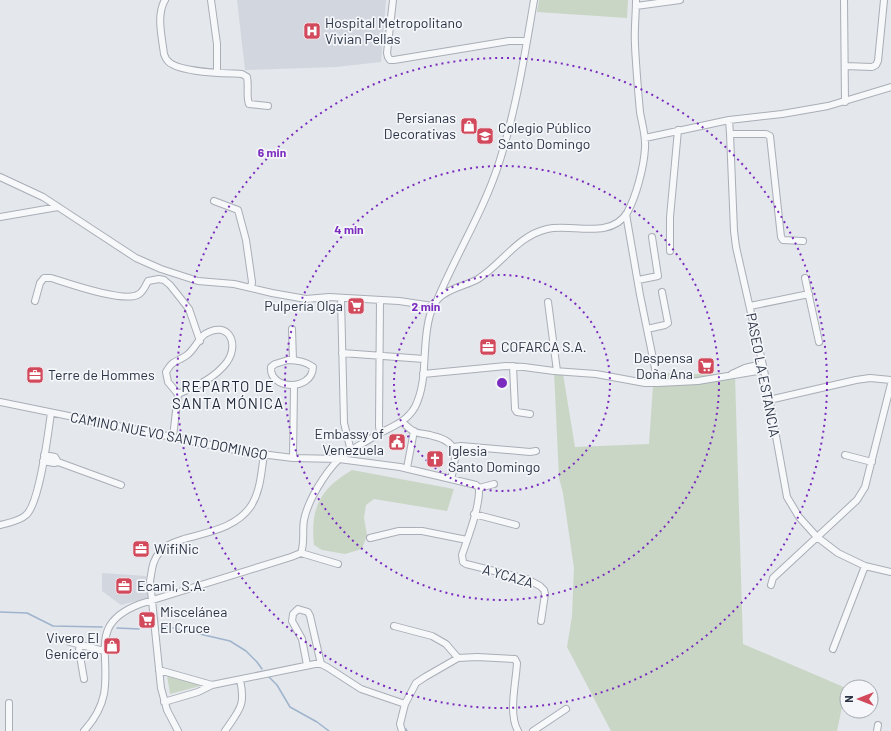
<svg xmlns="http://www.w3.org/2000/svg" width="891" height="731" viewBox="0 0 891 731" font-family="Barlow,sans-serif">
<rect width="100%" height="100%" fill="#e4e7ec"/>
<path fill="#d2d6de" d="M237,0h149l-5,62 -45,5 -91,3z
M102,573l44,3 2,22 -27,7 -19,-14z"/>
<path fill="#c9d6c5" d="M539,0h89l-1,18 -90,-6z
M554,371l9,3 12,73 74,-3 4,-58 6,-13 76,2 8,269 103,44 -9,43h-226l-44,-84 5,-31 2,-48 -11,-75 -4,-15z
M352,470l102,19 -7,22 -73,-12 -8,6 -2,13 3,17 -5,14 -17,5 -23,-4 -8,-5c-4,-37 6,-56 38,-75z
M167,675l32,9 1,2 -30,8z"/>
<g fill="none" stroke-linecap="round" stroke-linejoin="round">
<path stroke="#9fb4cc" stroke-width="1.5" d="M0,612l27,1 26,13 49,1
M165,626l65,15 16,10 11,11 5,7
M117,628l22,1
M268,676l9,9 13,22 27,15 12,9
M403,729h3l1,2"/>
<defs>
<path id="minor" d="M165,0c-9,15 -3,37 -1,54 0,0 2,5 3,6 9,13 59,13 75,14l5,3c2,9 -1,18 2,27l19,2
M211,0l6,44v28
M393,0l-6,53 1,4 2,3h4l115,-19h18
M844,0l1,102
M636,6l44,-6
M845,66l27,1 4,-2 2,-4 6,-61
M729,120l1,14 4,97 2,16 28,123 23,127 12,20 18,20 21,16 27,13 26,6
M730,134h36l4,2 11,101 2,3 20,1
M645,138l84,-18 53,-6 46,-8 63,-19
M0,177l43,20 93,61 25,11 37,12 36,3 38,9 34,6 23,-2 70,4 34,5
M214,201l24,9 8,30 6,42 -1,6
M626,214l14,81 18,88
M0,217l58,-10
M670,251v-34l8,-87
M805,278l14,64
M638,280l20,-4 -6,-39
M341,298l3,125 7,28
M438,298c19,-45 46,-88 61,-135 17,-53 26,-109 35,-163
M380,300l-1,126 1,7
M35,301l5,-18 4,-5h7c16,5 75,26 88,16 4,-2 7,-9 9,-13l11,-2 5,1 6,5 19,24 11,32
M548,302l9,69
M750,306l59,-12
M292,329l1,31
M647,329l18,-4 3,-2 -6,-31
M342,353l82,6
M288,360c9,0 17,1 25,7 -1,25 -44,23 -42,0l4,-3z
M513,366l2,43 2,3 13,2
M423,374l83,-8 18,1 30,4 42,3 49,9h13l40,-2 66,-11
M732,374l13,-6 17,-4
M769,400l87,-20 14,-2 21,2
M0,402l245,50 48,6 46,1 61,8 76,18 3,3 15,-4
M402,422c4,3 8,8 13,10 5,2 13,2 18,4 27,6 24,21 18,43
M173,437l5,-43 -10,-12 -2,-10c2,-3 4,-7 7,-9 5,-3 10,-5 14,-8 7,-5 12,-17 18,-21 23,-14 35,9 22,28 -12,16 -30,24 -49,32
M454,447l7,-1 69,6 6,-1
M44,455l11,2 3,5
M845,455l27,7
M293,458l1,-72
M43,461l11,2 4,-1 63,23
M407,468l7,-37
M479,488c1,19 -11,49 -17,67l1,7 3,2 61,15 13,7 4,4 1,4 -4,27
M474,514l42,11
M0,525c8,-2 20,-4 26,-10 14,-12 22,-82 25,-102
M370,538l29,-7h23l45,9
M301,553l37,11
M771,585l2,-7 84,-78 8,-13 26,-103
M394,626l38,10 14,8 12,14
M70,642l34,9
M80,645l-1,5 5,29
M833,649l32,-83
M307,665l-5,-26 -10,-18 1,-7 5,-5 10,3 2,4 11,48
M159,670l53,15
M164,702l34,-10 14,-7 103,-21h6l6,3 34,22 44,15
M9,731v-28
M84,731c10,-11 17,-22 20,-37 7,-41 -16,-70 36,-90l151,-47 10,-4c4,-11 1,-22 3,-33 4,-20 21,-47 35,-61 12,-10 28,-18 41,-26 14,-7 27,-12 35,-26 14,-28 6,-62 15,-92 2,-5 4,-12 8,-16 10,-11 28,-13 40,-20 24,-15 39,-43 69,-50 24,-6 63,11 80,-16 9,-16 17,-46 18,-65 1,-12 -3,-24 -5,-36 -2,-22 -4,-45 -5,-67 -1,-15 1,-30 1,-45
M178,731l-11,-21 -6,-22 -11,-107c2,-10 2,-21 10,-29 5,-7 16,-10 24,-13 24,-7 52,-11 67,-33 10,-16 10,-34 13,-51
M225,731c14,-21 21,-25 15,-51
M402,731l-2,-7 5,-20 11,-21 9,-6 33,-19 19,-1 38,2 2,4c-1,20 -9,51 1,68
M533,731l33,-22
M877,731l1,-6"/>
</defs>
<use href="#minor" stroke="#a9aeb7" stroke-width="8"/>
<use href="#minor" stroke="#f7f8fa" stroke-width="6"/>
</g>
<g fill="none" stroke="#7b2cbf" stroke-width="2" stroke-dasharray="2 4">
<circle cx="502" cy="383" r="108"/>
<circle cx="502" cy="383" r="217"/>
<circle cx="502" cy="383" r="325"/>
</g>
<defs>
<symbol id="hospital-square" viewBox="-11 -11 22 22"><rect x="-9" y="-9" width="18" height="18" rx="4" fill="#d1495b" stroke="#f4f6f9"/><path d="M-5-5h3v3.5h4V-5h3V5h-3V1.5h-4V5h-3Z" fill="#fff"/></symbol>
<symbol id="shop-square" viewBox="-11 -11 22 22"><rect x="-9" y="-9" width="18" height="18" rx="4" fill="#d1495b" stroke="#f4f6f9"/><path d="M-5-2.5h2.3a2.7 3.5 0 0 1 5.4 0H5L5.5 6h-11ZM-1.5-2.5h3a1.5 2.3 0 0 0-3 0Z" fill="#fff"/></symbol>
<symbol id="school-square" viewBox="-11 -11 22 22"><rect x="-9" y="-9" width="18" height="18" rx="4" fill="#d1495b" stroke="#f4f6f9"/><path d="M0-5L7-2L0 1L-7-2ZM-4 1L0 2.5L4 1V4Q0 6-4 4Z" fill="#fff"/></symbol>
<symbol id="supermarket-square" viewBox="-11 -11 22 22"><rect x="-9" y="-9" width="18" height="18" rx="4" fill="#d1495b" stroke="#f4f6f9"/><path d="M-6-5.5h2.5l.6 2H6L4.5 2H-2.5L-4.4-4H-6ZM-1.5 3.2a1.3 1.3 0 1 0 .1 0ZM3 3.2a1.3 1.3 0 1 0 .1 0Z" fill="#fff"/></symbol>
<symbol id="office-square" viewBox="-11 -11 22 22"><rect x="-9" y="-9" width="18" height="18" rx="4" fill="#d1495b" stroke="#f4f6f9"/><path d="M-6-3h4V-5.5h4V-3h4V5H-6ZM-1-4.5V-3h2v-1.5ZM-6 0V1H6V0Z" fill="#fff"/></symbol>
<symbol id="civic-square" viewBox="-11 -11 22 22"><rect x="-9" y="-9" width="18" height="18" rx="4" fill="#d1495b" stroke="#f4f6f9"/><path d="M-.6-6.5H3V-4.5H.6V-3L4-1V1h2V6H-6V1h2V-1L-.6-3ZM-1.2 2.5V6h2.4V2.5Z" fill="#fff"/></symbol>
<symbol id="church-square" viewBox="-11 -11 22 22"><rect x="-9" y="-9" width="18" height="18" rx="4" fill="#d1495b" stroke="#f4f6f9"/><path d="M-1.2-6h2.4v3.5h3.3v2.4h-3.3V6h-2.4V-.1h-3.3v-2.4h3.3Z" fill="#fff"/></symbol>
</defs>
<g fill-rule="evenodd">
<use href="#hospital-square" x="302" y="21" width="20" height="20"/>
<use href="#shop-square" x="459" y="116" width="20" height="20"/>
<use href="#school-square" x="475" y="126" width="20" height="20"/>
<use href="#supermarket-square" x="346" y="296" width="20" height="20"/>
<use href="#office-square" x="478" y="337" width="20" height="20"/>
<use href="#supermarket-square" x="696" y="356" width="20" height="20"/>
<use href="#office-square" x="25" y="365" width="20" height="20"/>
<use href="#civic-square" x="387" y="432" width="20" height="20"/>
<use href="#church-square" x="425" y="449" width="20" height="20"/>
<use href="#office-square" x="131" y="539" width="20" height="20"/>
<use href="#office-square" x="114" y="576" width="20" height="20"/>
<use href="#supermarket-square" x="137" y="610" width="20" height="20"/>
<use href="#shop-square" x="102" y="636" width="20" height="20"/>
</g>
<g text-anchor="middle" stroke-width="3.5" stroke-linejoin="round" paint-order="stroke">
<g font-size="14" fill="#2b3445" stroke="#f4f6f9" text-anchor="start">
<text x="325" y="28">Hospital Metropolitano<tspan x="325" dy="16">Vivian Pellas</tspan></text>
<text x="456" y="123" text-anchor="end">Persianas<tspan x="456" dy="16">Decorativas</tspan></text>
<text x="498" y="133">Colegio Público<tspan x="498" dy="16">Santo Domingo</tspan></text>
<text x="343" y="311" text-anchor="end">Pulpería Olga</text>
<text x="501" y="352">COFARCA S.A.</text>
<text x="693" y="363" text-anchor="end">Despensa<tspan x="693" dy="16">Doña Ana</tspan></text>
<text x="48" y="380">Terre de Hommes</text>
<text x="384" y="439" text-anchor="end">Embassy of<tspan x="384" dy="16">Venezuela</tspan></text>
<text x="448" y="456">Iglesia<tspan x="448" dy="16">Santo Domingo</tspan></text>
<text x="154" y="554">WifiNic</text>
<text x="137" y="591">Ecami, S.A.</text>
<text x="160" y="617">Miscelánea<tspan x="160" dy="16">El Cruce</tspan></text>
<text x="99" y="643" text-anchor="end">Vivero El<tspan x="99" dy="16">Genícero</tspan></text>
</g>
<g font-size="14" fill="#2b3445" stroke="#f4f6f9">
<text transform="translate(763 375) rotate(79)" y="5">PASEO LA ESTANCIA</text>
<text transform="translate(169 436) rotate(11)" y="5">CAMINO NUEVO SANTO DOMINGO</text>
<text transform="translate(508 576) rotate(16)" y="5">A YCAZA</text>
</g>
<g font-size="15" letter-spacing="1" fill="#1d2536" stroke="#f4f6f9">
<text x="228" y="392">REPARTO DE<tspan x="228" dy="17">SANTA MÓNICA</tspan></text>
</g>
</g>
<circle cx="502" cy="383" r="6" fill="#7b2cbf" stroke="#f4f6f9" stroke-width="2"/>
<g font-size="12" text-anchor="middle" font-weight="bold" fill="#7b2cbf" stroke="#f4f6f9" stroke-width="3.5" stroke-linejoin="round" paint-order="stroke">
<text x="272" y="157">6 min</text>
<text x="349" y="234">4 min</text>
<text x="426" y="311">2 min</text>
</g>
<g transform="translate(859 699) rotate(270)"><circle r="19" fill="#f4f6f9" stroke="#a4a8b1"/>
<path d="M0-3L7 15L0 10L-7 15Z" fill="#d1495b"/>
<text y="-6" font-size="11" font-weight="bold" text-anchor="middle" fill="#2b3445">N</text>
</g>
</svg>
